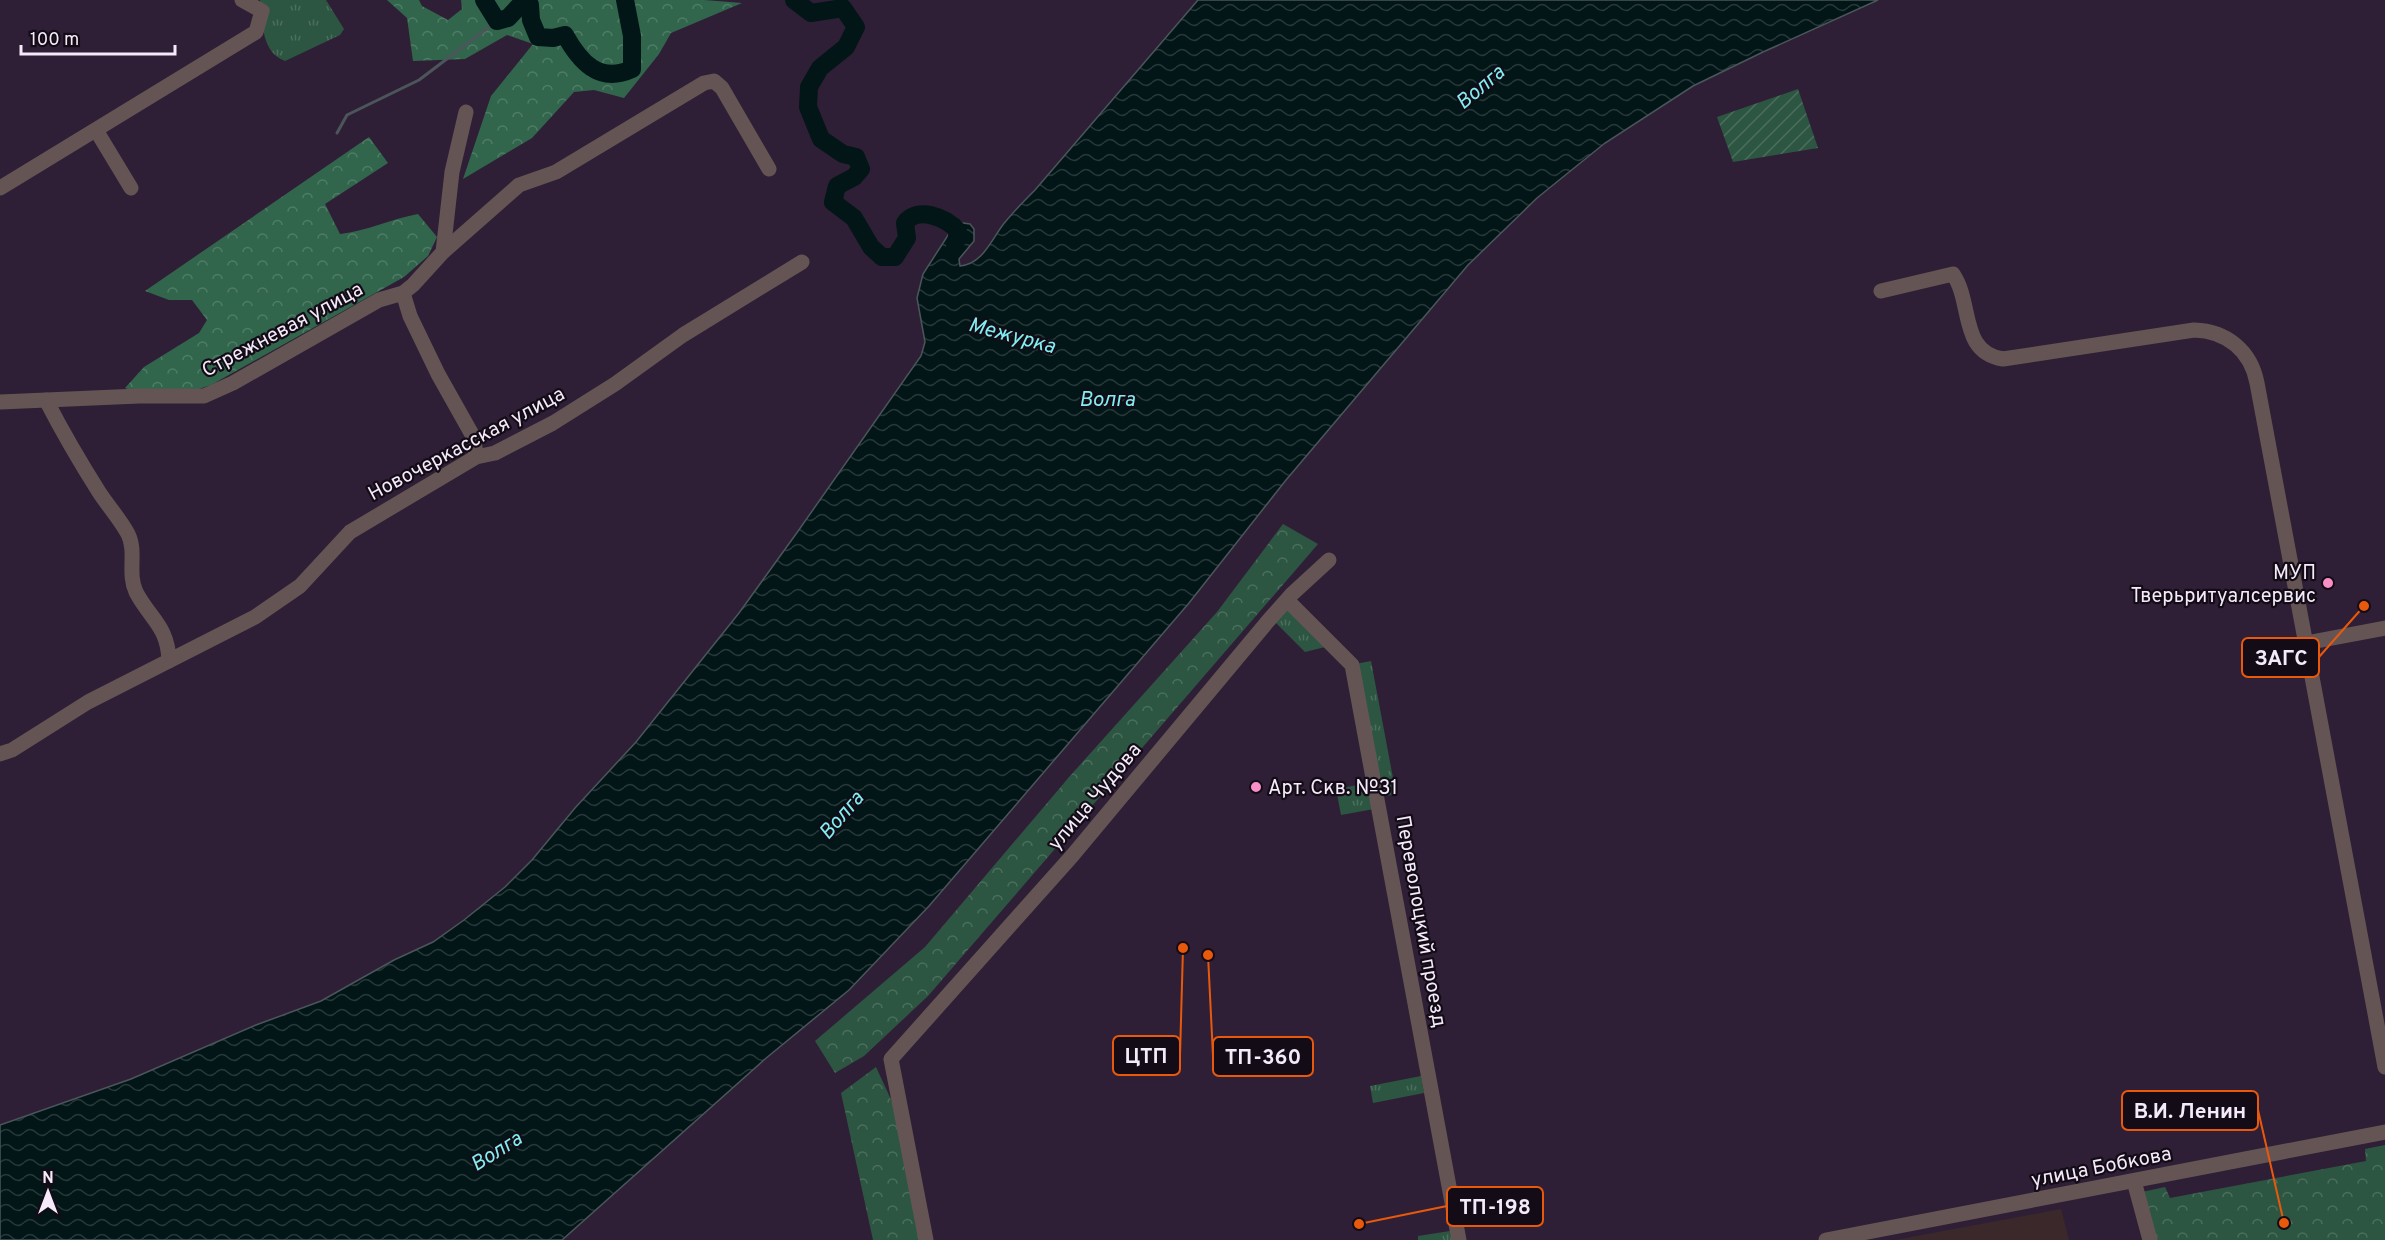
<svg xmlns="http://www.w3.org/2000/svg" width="2385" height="1240" viewBox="0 0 2385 1240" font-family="Overpass,sans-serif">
<defs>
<pattern id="grass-tufts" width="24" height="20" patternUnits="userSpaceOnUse" patternTransform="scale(1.5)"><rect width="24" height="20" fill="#2c5641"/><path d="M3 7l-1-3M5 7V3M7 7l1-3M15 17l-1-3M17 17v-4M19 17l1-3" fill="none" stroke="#4b6e5d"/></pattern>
<pattern id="forest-crowns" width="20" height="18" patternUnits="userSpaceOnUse" patternTransform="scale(1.5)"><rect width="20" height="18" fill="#31664c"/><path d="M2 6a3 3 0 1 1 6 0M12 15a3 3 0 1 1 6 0" fill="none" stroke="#4f7c67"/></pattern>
<pattern id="park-crowns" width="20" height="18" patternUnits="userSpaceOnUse" patternTransform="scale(1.5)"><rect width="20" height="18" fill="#2c5641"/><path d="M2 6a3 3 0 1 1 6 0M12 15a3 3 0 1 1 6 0" fill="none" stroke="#4b6e5d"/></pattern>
<pattern id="garden-furrows" width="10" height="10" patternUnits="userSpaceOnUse" patternTransform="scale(1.5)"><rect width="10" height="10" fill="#2c5641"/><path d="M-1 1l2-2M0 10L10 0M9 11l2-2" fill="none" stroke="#4b6e5d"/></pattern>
<pattern id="water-waves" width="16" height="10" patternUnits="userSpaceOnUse" patternTransform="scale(1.5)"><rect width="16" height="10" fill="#021617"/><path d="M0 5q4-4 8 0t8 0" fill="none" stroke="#28383a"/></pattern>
</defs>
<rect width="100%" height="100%" fill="#2f1f36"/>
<path fill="#3b282a" d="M2061,1209l8,31h-174z"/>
<path fill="url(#grass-tufts)" d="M260,0h66l18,29 -4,6 -55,26c-24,-9 -22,-38 -25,-61z
M1288,606l41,40 -24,6 -31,-31z
M1371,661l25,133 -15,3 -26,-133z
M1369,783l5,26 -33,6 -5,-26z
M1421,1076l3,17 -51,10 -3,-17z
M1450,1231l2,9h-34v-4z"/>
<path fill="url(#forest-crowns)" d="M387,0h32l3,6 26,14 14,-11 -1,-9h243l38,3 -71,30 -12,21 -35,44 -30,-8 -20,2 -42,46 -69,41 28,-83 42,-52 -26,-9 -42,24 -52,2 -6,-43z
M369,137l19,26 -63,41 15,30c27,-3 51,-15 78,-20l19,23 -9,19 -24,21 -193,108 -12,4 -66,2 -8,-3 19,-21 55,-34 8,-13 -15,-20h-23l-24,-9z"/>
<path fill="url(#park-crowns)" d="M1283,524l35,20 -390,452 -64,60 -29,17 -20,-32 110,-94 145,-171 147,-164z
M876,1067l30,65 20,108h-53l-32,-147z
M2385,1145v95h-230l-13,-48 23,-5 5,11 196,-37 -1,-12z"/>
<path fill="url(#garden-furrows)" d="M1798,89l20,59 -85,14 -16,-45z"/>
<path fill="url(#water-waves)" stroke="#4b565b" stroke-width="1.5" d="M1198,0h680l-115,52 -70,34 -88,57 -68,55 -69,67 -182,215 -97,123 -260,303 -80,84 -84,69 -203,181h-562v-115l131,-46 125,-54 65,-24 73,-41 39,-18 31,-22 41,-33 27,-27 43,-52 61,-66 103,-129 57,-79 125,-178 4,-14 -8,-44 6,-24 31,-48 9,-3 7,1 4,5v12l-15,18 1,7c24,-2 32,-29 46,-45 9,-11 19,-21 29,-31z"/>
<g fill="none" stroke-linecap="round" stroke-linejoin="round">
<path stroke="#4b565b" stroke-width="3" d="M337,133l10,-18 72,-35 78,-59"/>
<path stroke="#021617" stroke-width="18" d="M484,0l13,21 11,-3 14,-15 8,2 1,15 7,17 15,1 12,-3c15,27 34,49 67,34v-33l-7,-36
M794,0l17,13 32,-5 13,19 -10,20 -26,21 -11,19 -1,20 13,32 22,15 13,3 5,12 -7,8 -17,9 -4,16 21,16 17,29 11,10h13l12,-19 -2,-15c12,-17 41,-6 53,8l-3,16"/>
<path stroke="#645554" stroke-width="15" d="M96,130l35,58
M0,188l256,-156 6,-21 -20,-11
M443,252l9,-80 14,-60
M1881,291l72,-17c20,29 6,78 50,85l191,-29c33,1 57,21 63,53l128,684
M403,293l7,23 28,58 36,64 2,19
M46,400c16,31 34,62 53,92 9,14 21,27 29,42 9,18 -1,39 8,58 14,27 32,34 33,69
M0,402l139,-6h65l29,-13 146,-83 24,-7 10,-8 30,-33 76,-67 37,-13 148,-89 10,-2 8,7 47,81
M1287,600l65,65 107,575
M2306,643l79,-15
M0,754l12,-4 76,-48 167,-85 45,-31 50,-54 126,-75 19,-4 58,-30 62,-39 68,-49 119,-73
M2134,1181l16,59
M926,1240l-35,-181 181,-203 196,-235 24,-27 37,-34
M1826,1240l559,-108"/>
</g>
<g fill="#fa8fc8" stroke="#130c16" stroke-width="2">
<circle cx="2328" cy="583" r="6"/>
<circle cx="1256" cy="787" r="6"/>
</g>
<g text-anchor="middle" stroke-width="4.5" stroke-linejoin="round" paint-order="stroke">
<g font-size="20" fill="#f5eafa" stroke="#130c16">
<text transform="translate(282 329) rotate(-28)" y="7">Стрежневая улица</text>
<text transform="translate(466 443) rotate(-28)" y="7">Новочеркасская улица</text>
<text transform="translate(1094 796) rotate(-50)" y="7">улица Чудова</text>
<text transform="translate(1422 921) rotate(80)" y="7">Переволоцкий проезд</text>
<text transform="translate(2101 1166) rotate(-11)" y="7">улица Бобкова</text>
</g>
<g font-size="20" fill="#f5eafa" stroke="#130c16" text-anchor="end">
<text x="2316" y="579">МУП<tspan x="2316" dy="23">Тверьритуалсервис</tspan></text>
<text x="1268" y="794" text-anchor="start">Арт. Скв. №31</text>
</g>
<g font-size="21" font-style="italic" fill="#81eff2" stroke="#130c16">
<text transform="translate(1480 87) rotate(-40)" y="7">Волга</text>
<text transform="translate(1012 335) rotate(15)" y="7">Межурка</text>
<text x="1107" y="406">Волга</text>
<text transform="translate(841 815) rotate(-49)" y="7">Волга</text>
<text transform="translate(496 1151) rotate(-32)" y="7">Волга</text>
</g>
</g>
<path fill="none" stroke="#e8590c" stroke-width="2" d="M2364 606L2319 657M1183 948L1180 1056M1208 955L1213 1056M2284 1223L2258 1110M1359 1224L1447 1206"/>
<g fill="#e8590c" stroke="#130c16" stroke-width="2">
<circle cx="2364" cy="606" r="6"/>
<circle cx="1183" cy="948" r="6"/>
<circle cx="1208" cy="955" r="6"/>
<circle cx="2284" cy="1223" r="6"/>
<circle cx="1359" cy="1224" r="6"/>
</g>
<g fill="#130c16" stroke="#e8590c" stroke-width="2">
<rect x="2242" y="638" width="77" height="39" rx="6"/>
<rect x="1113" y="1036" width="67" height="39" rx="6"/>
<rect x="1213" y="1037" width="100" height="39" rx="6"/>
<rect x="2122" y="1091" width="136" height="39" rx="6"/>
<rect x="1447" y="1187" width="96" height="39" rx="6"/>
</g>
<g font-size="21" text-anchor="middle" font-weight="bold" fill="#f5eafa">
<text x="2281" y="665">ЗАГС</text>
<text x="1146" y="1063">ЦТП</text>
<text x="1263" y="1064">ТП-360</text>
<text x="2190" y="1118">В.И. Ленин</text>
<text x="1495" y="1214">ТП-198</text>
</g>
<g transform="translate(48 1192)" stroke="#130c16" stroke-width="4.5" paint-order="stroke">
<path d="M0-4.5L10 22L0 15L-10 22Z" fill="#f5eafa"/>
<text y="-9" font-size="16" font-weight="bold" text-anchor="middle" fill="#f5eafa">N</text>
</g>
<path d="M21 45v9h154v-9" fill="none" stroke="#f5eafa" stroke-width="3"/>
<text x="30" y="45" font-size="18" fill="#f5eafa" stroke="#130c16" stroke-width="4.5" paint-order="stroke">100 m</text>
</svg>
